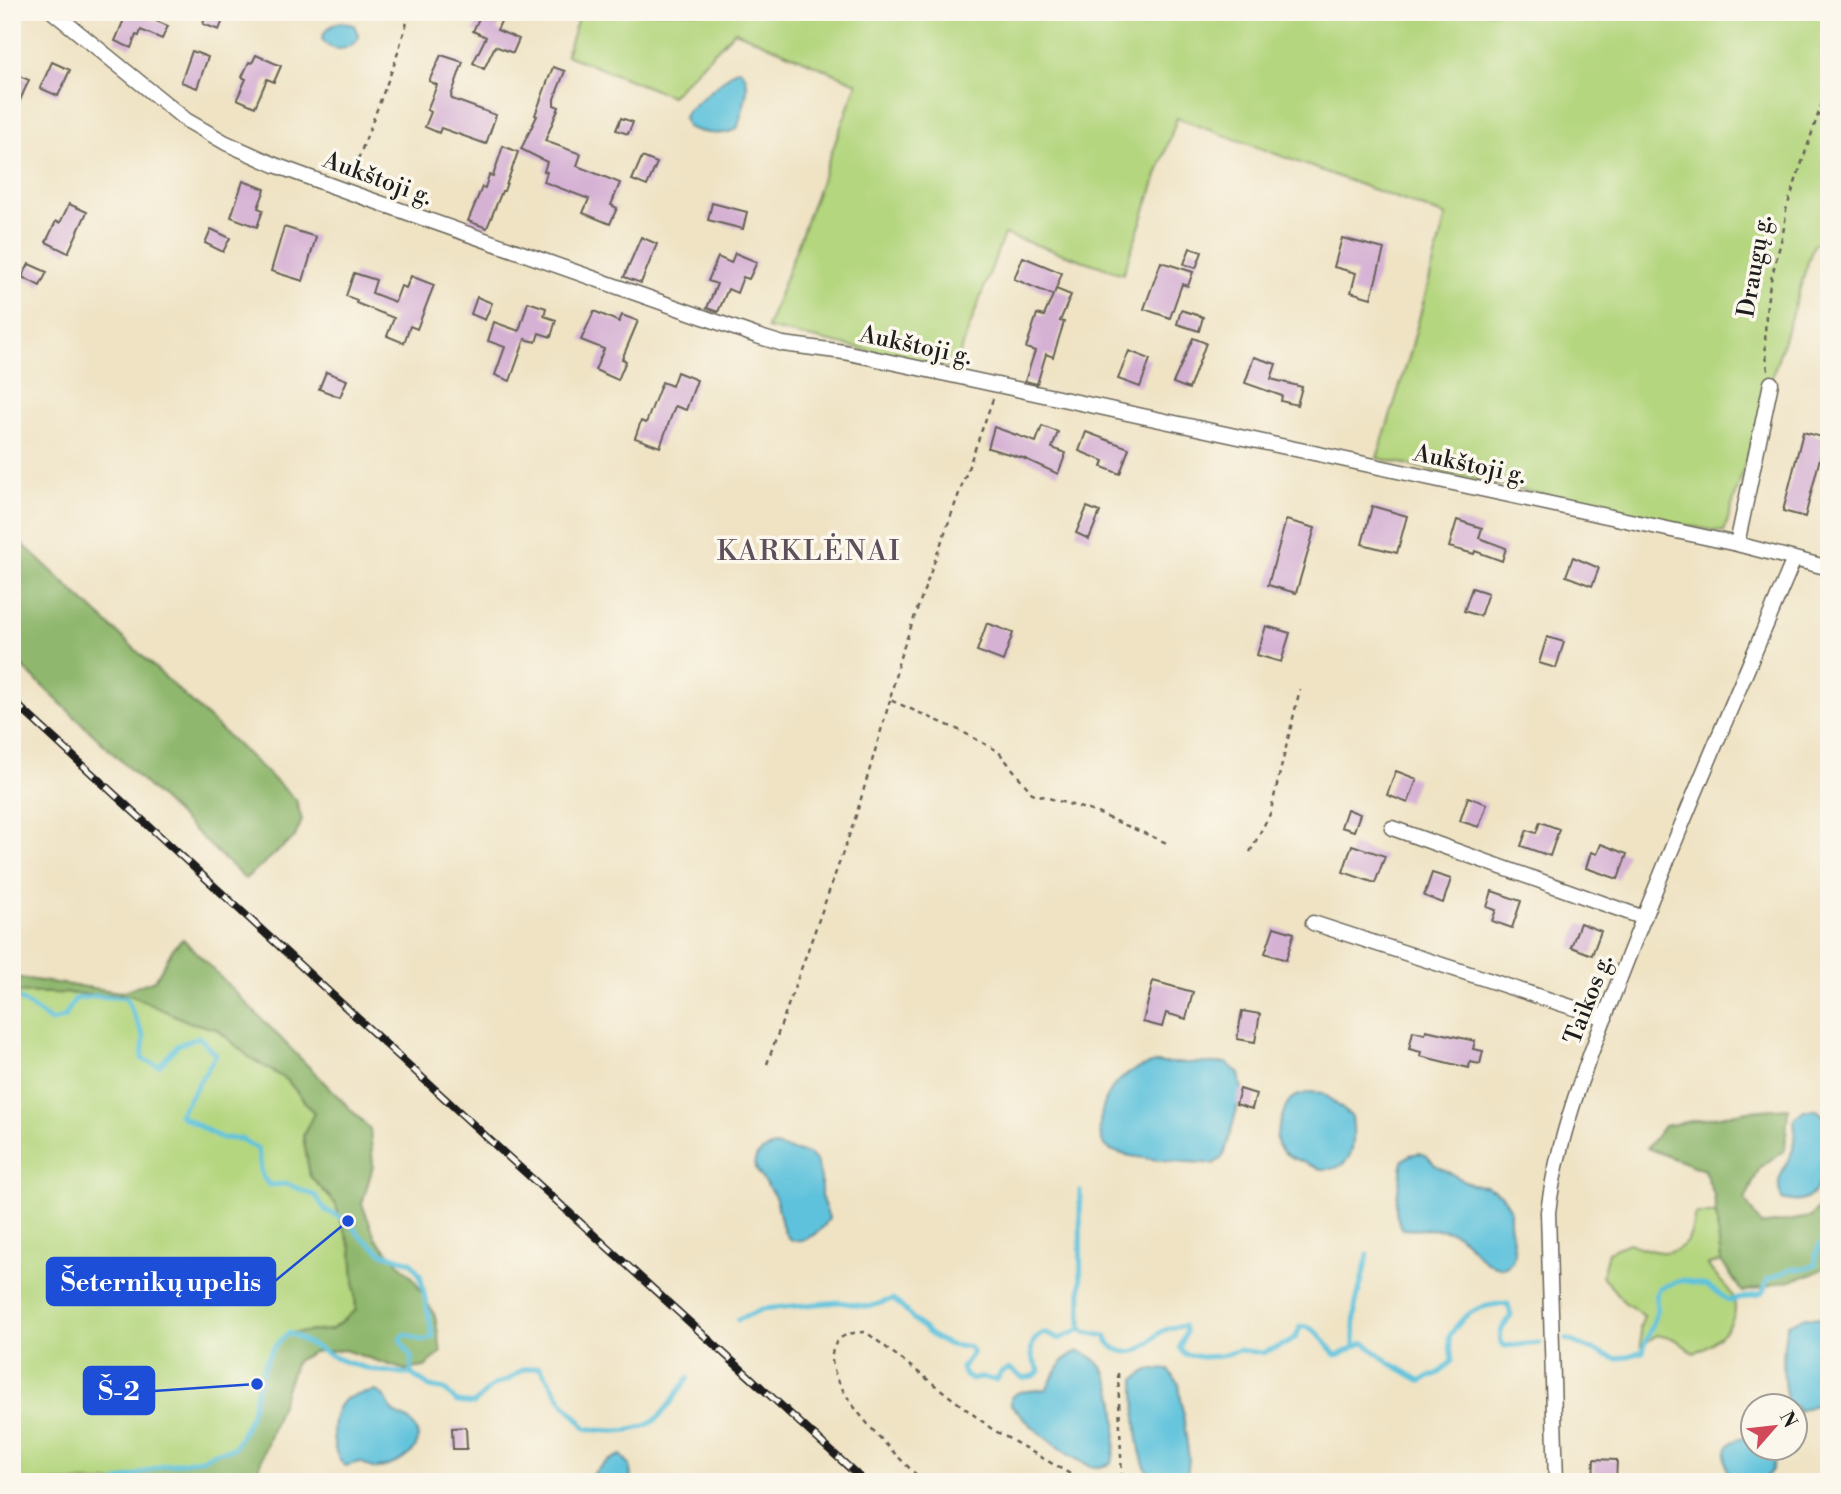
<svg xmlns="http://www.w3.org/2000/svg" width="1841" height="1494" viewBox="0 0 1841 1494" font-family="'Libre Bodoni',serif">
<rect width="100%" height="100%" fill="#fbf7ec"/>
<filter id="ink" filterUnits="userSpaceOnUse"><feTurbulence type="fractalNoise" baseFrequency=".0143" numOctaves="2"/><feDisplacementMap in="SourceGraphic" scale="14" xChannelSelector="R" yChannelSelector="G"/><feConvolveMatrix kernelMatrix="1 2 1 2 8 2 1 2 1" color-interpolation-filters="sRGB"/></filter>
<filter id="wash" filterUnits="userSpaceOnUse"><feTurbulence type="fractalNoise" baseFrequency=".00686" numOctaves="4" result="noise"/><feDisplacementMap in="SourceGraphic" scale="28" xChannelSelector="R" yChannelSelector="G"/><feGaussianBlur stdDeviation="1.57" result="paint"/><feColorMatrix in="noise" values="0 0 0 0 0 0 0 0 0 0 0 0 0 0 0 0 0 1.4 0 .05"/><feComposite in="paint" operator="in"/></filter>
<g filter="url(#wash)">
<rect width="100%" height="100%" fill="#efe3c4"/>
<path fill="#b4d67e" stroke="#68794d" stroke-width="2" d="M580,12h1249v234l-15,-3 -90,289 -53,-9 -294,-65 32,-101 37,-141 -269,-98 -54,156 -119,-40 -50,135 -187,-41 90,-245 -122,-52 -64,65 -105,-41z
M12,992l119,3 58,27 28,7 32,28 39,24 26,33 -11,22 7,40 25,27 17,48 4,59 -25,20 -41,3 -20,19 -13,32 -8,35 -15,29 -17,4 -16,7 -39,7 -46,16h-104z
M1695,1214h21l5,47 -13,4c7,13 20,21 24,30 13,26 -18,49 -38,58l-19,-14 -18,-4 -16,11 -1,-18 4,-12 -21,-15 -21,-25 6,-24 20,-9c17,6 44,18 59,-2 5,-6 6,-19 8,-27z"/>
<path fill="#8fb76d" stroke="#566a44" stroke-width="2" d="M12,534l284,266 6,20 -7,17 -50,42 -233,-222z
M183,939l187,190 3,37 -11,38 14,35 38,40 21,37 6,36 -16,15 -20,3 -61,-20 -31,2 -17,9 -39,111 -11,10h-130l46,-16 39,-7 16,-7 17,-4 15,-29 8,-35 13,-32 10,-13 10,-6 41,-3 25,-20 -4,-59 -17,-48 -25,-27 -7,-40 11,-23 -26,-32 -39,-24 -32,-28 -28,-7 -58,-27 -119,-3v-15l109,15 34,-12 19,-33z
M1788,1108l-3,42 -25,17 -15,33 16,25 50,-8 18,-23v71l-18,10 -69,17 -21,-31 -7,-66 -10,-25 -57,-22 17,-22 84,-15z"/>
<path fill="#5ec2dc" stroke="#3d6f7c" stroke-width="2" d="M340,22l14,3 5,12c-9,14 -28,17 -37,2 2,-10 10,-14 18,-17z
M739,69c17,11 2,42 -1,58 -12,11 -37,6 -51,0l-3,-10 3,-6 46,-39z
M1155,1063h72l12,11 3,16 -17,63 -4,6 -8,5c-27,-3 -78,-3 -102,-14 -20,-10 -9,-49 2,-63 11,-13 26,-20 42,-24z
M1312,1092l11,1 29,24c3,22 4,54 -29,52 -6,0 -14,-5 -20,-7 -8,-3 -18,-6 -23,-14 -7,-10 -1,-21 2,-31 6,-20 10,-21 30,-25z
M1804,1110h13l9,8c-1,29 4,97 -44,81 -11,-24 10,-35 13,-58 1,-7 -1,-16 -1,-23z
M774,1146l34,8 8,7 5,17v18l8,22c-5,10 -13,17 -24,21 -27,11 -23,-29 -30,-42 -9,-18 -40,-38 -1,-51z
M1420,1153l7,3 8,9 37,20 14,1 15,8 9,14v15l5,30 -4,10 -7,5c-29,-4 -30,-26 -50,-35 -15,-7 -35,-2 -51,-4 -15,-20 -1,-43 -1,-68l8,-6z
M1805,1317l24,2v81l-31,11 -2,-5h-7c-7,-19 -8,-63 -1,-82z
M1079,1351c43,14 40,76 33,112 -6,3 -14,5 -21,3 -27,-10 -61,-40 -80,-61v-8l8,-5 27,-3c10,-16 15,-32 33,-38z
M1154,1369l14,1 11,14 10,75 -2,18 -34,5c-19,-27 -17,-69 -18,-102l11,-9z
M375,1391c12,3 11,12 18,20 5,7 14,6 19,12 20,28 -17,43 -38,46l-14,-7 -15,4c-15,-13 -16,-50 -2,-65 6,-6 23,-7 32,-10z
M1753,1436l1,12 18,1c9,31 -15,33 -39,32 -7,-9 -12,-29 -2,-38 6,-5 15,-5 22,-7z
M621,1455l9,10 1,17h-37l-1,-8c9,-10 16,-14 28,-19z"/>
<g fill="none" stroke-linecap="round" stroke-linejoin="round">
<path stroke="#5ec2dc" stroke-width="5" d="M12,994l39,27 13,-3 11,-19 20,-3 31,2 18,39 -2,22 17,7 19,-21 21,-8 17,18 -37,60 42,23 20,1 17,10 4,27 7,9 18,-1 29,12 9,14 23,11 12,15 22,17 29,9 9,13 13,62 -10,4 -17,-7 -6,5 12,20 -1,15 19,13 15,3 12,12 17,2 18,-18 16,-6 16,-11 16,-2 25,38 12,12 8,11c20,4 51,6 69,-7 12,-8 25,-31 34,-43
M1080,1191l1,138
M738,1320l24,-11 77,-7 30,5 24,-8c23,20 42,51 75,47l5,6 -11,16 3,7 6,5 9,-2 17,2 4,-8 9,-3 13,9 11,-2 6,-5c-10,-13 -14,-30 4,-38l15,6 22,-10 4,3 20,4c7,15 23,21 39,11 6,-4 11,-11 17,-15 6,-5 15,-5 23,-6l2,6 -6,15 4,7 18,3 19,-1 18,-6 23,3 26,-10 8,-6 4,-10c16,-3 25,16 35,28 14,-1 16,-10 30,-12l23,19 33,19 18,-8 13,-12 -3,-24c14,-24 31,-34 59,-33l3,12c-8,9 -12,15 -10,27l4,3 35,-3
M1566,1339l50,20 27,-7c2,-15 12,-28 14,-41 1,-10 -4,-9 2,-23l24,-8 24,6 23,15 33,-8 4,-13 24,-11 14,-1 11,-4v-8l3,-11 10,-4
M1354,1344l1,-37 13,-52
M116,1482l46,-16 39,-7 16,-7 17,-4c5,-9 11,-19 15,-29 10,-29 12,-70 41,-86 45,26 67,39 121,41"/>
</g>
<g id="blocks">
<path fill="#d5b1d4" d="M127,12h18l-1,4 24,10 -6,13 -21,-9 -2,6 -3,-1 -5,13 -16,-7z
M207,12h19l-7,18 -16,-6z
M482,12h11l10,5 -6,13 22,9 -6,14 -18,-7 -11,23 -11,-6 13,-26 -13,-6z
M192,51l16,6 -11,31 -16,-6z
M256,55l25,11 -7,16 -7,-3 -12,28 -18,-8 9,-20 -4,-2 7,-15 3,1z
M441,55l22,7 -12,34 1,3 44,16 -10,29 -45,-16 -2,5 -14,-6 6,-15 -4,-2 10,-25 -8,-4z
M52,62l18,8 -12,26 -18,-8z
M553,67l12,4 -11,28v6l5,2 -14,34 36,13 -4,12 43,17 -9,22 6,3 -7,16 -27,-11 6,-14 -45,-17 3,-10 -3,-1 3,-9 -26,-13 16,-33 -2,-1z
M12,73l17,7 -17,38z
M621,118l12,4 -5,12 -12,-4z
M503,146l15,6 -14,39h-2l-15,37 -19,-7 14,-34 3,1 4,-13 4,1z
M642,157l15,6 -10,23 -15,-6z
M243,181l22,8 -7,19 5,2 -6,17 -26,-10z
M712,203l35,9 -4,17 -35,-9z
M69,204l18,8 -19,41 -22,-11 10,-21 4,2z
M284,227l32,10 -13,44 -32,-10z
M211,229l19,9 -7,14 -18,-9z
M641,237l16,7 -16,39 -17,-6z
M1342,238l42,11 -13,49 -20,-6 5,-19 -22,-6z
M1190,248l12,4 -6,16 -12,-4z
M735,253l22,9 -8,17 -6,-2 -6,16 -9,-4 -10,23 -11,-4 10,-24 -9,-3 10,-24 13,6z
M1023,257l39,16 -8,21 2,-5 15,6 -11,26 4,1 -11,35 -7,-3 -9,30 -12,-3 10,-30 -9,-3 11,-34 7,2 9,-21 -39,-16z
M1161,262l32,10 -5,14 -6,-2 -12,34 -26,-9z
M29,264l18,8 -7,14 -18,-9z
M354,273l22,7 -4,13 23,9 6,-16 5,2 5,-12 23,9 -17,44 -7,-3 -6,17 -17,-7 7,-18 -38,-15 1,-3 -11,-4z
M477,297l15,6 -7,17 -14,-6z
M528,302l18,6 -2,8 12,4 -5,17 -12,-4 -3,9 -11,-3 -15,42 -15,-6 10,-28 -17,-6 6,-19 25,9z
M1181,310l22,7 -4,14 -22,-7z
M594,311l25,11 3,-7 16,6 -16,38 4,2 -8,19 -23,-10 9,-21 -23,-9z
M1193,338l13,5 -17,46 -16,-6z
M1129,351l21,8 -10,28 -22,-8z
M1254,357l22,7 -5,15 31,8 -5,18 -16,-4 1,-5 -37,-13z
M326,372l21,8 -7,17 -21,-8z
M677,372l20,8 -11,30 -11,-4 -15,41 -25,-9 6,-17 5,2 16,-41 10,4z
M1042,426l16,6 -6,16 14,5 -8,21 -35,-16 -35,-10 6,-21 42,15z
M1086,432l43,16 -9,26 -18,-7 2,-6 -25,-10z
M1803,432l22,6 -20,79 -22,-6z
M1372,506l35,10 -10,37 -35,-9z
M1087,507l13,5 -11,27 -13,-6z
M1286,520l29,8 -19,65 -28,-8z
M1457,520l25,8 -3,10 27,10 -4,13 -27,-10 -1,3 -25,-7z
M1573,557l26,11 -7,18 -26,-10z
M1472,588l16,5 -8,23 -16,-5z
M987,623l26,10 -10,28 -26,-10z
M1266,626l24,7 -9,29 -24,-7z
M1547,637l17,5 -8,26 -17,-5z
M1396,771l21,8 -9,24 -21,-8z
M1468,797l19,7 -8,23 -19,-6z
M1347,809l13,5 -6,17 -13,-4z
M1540,822l19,7 -9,27 -29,-10 6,-16 9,3z
M1601,844l26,10 -9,25 -32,-11 5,-16 6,2z
M1352,845l33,11 -10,27 -32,-11z
M1432,873l19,6 -8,24 -19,-7z
M1492,891l29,10 -9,27 -20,-7 4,-11 -9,-3z
M1580,923l21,8 -9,24 -21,-8z
M1274,927l20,6 -8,27 -21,-7z
M1153,981l40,11 -7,27 -20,-6 -4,14 -19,-5z
M1242,1011l18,3 -5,28 -18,-3z
M1426,1030l49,11 -2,8 10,2 -3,13 -10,-2 -1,6 -49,-12 1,-4 -12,-3 4,-18 12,3z
M1240,1089l16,5 -4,15 -16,-5z
M466,1427l1,22h-14l-1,-21z
M1594,1459l23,1 -1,22h-23z"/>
</g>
</g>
<g filter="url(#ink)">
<use href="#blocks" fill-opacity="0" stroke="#666257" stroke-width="2"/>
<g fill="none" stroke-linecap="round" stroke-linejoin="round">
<defs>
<path id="street" d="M53,12l133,108 40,23 49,22 71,26 411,145 26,8 61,8 893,192 92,24
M1737,544l34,-161
M1392,828l252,90
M1313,923l292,95
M1556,1482l-8,-270c11,-86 46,-167 77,-247 53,-136 112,-271 169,-406"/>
</defs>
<use href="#street" stroke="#666257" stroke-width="17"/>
<path stroke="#666257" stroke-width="2.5" stroke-dasharray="5 5" stroke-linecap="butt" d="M351,178l44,-116 15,-50
M1768,370c-5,-28 -3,-66 4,-94 5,-22 13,-43 14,-66l43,-128
M993,399l-94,261 -9,40 69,30 39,21 34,42 63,19 74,32
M1250,852l20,-38 30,-125
M767,1064l88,-245 35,-119
M1118,1373l4,109
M924,1482c-25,-24 -106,-99 -90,-135 5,-13 19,-15 32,-15l126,97 80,46 44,7"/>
<use href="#street" stroke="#fff" stroke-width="14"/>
<defs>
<path id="rail" d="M12,700l492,453 361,329"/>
</defs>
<use href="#rail" stroke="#1c1c1c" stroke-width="8"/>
<use href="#rail" stroke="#fbf7ec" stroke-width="5" stroke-dasharray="16" stroke-linecap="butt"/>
</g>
</g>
<g text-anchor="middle" stroke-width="7" stroke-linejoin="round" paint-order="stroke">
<g font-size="24" fill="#1c1c1c" stroke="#fbf7ec">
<text transform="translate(378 178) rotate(20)" y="8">Aukštoji g.</text>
<text transform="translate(1754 266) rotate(-80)" y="8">Draugų g.</text>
<text transform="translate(916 345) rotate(12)" y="8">Aukštoji g.</text>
<text transform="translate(1470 464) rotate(12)" y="8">Aukštoji g.</text>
<text transform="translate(1588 999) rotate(-69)" y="8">Taikos g.</text>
</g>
<g font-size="28" letter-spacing="2" fill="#5d505c" stroke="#fbf7ec">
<text x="809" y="560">KARKLĖNAI</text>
</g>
</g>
<path fill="none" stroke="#1d4ed8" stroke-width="2.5" d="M348 1221L275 1281M257 1384L154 1391"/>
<g fill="#1d4ed8" stroke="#fbf7ec" stroke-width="2.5">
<circle cx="348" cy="1221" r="7"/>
<circle cx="257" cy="1384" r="7"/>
</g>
<g fill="#1d4ed8" stroke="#1d4ed8" stroke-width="2.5">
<rect x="47" y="1258" width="228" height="47" rx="7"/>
<rect x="84" y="1367" width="70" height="47" rx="7"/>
</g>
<g font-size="26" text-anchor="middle" font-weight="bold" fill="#fff">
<text x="161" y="1291">Šeternikų upelis</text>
<text x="119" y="1400">Š-2</text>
</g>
<rect width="1841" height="1494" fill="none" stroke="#fbf7ec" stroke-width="42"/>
<g transform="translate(1774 1427) rotate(62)"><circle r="33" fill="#fbf7ec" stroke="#a29f99" stroke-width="2"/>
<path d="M0-5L12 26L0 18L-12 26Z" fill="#d1495b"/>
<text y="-10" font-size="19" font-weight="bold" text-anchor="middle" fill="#1c1c1c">N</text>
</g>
</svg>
